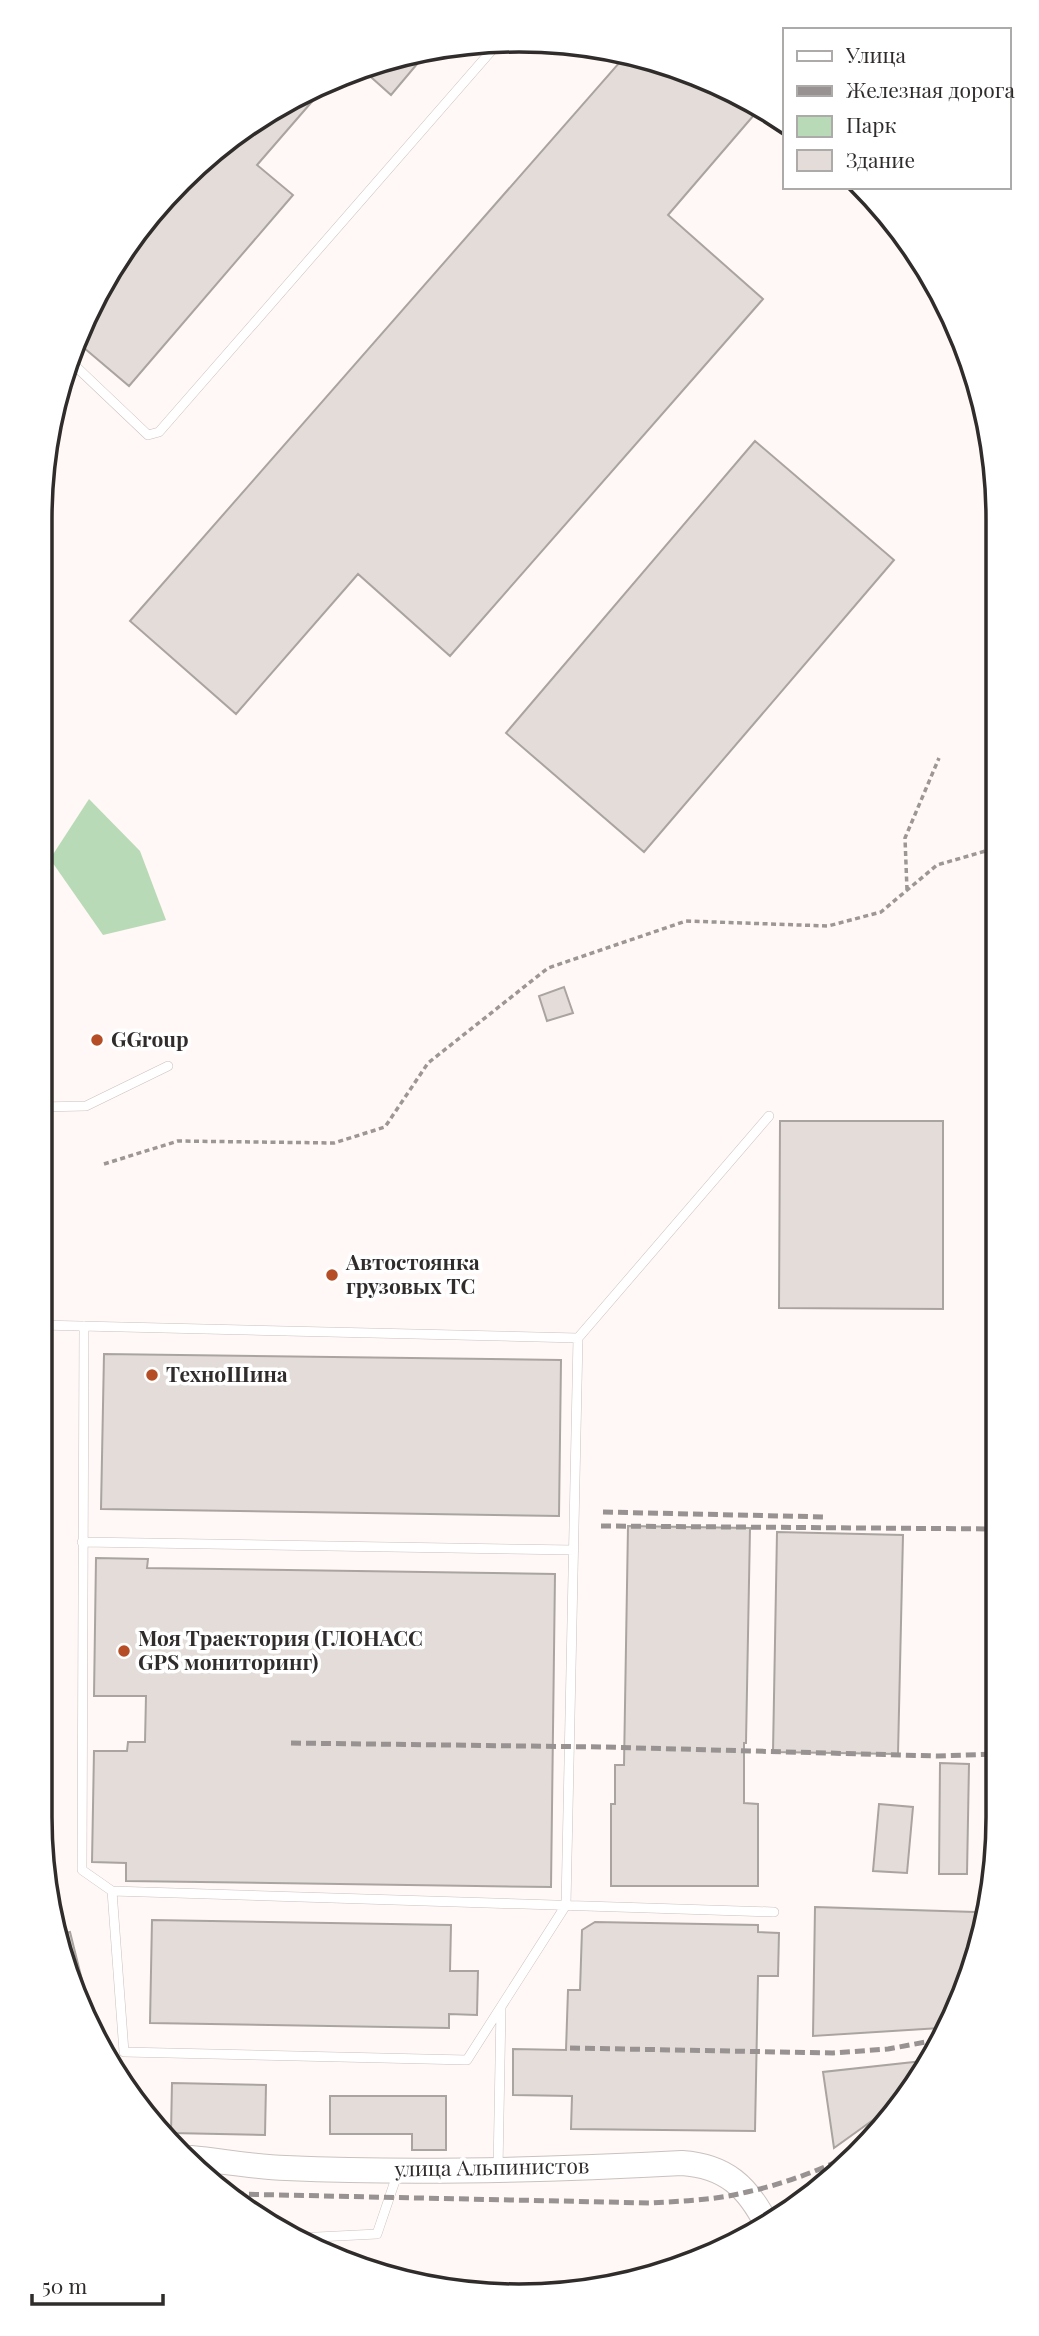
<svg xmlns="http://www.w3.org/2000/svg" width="1039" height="2336" viewBox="0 0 1039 2336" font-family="'Playfair Display',serif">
<rect width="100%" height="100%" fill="#fff8f6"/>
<path fill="#b9dab6" d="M89,799l51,52 26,69 -63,15 -53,-76z"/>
<path fill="#e3dcd8" stroke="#aaa4a0" stroke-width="2" d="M428,51l-37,44 -29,-26 34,-13z
M626,55l48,11 86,42 -92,107 95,84 -313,357 -92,-82 -122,140 -106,-93z
M329,82l-72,83 36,30 -164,191 -52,-44 28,-62 54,-77 69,-64 80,-50z
M755,441l139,119 -250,292 -138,-119z
M564,987l9,26 -26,8 -8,-25z
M780,1121h163v188l-164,-1z
M104,1354l457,6 -2,156 -458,-7z
M628,1526l122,2 -4,215h-2v60l14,1v82h-147v-82h4v-39h9z
M777,1532l126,3 -5,219 -125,-2z
M96,1558l52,1 -1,9 408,6 -4,313 -425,-6v-18l-34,-1 2,-111h33l1,-9h17l1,-46h-52z
M940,1763l29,1 -2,110h-28z
M879,1804l34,3 -6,66 -34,-2z
M815,1907l160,5v21h4l-6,38 -24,54 -9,3 -127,8z
M152,1920l299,5 -1,46h28l-1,44 -28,-1v14l-299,-5z
M595,1922l163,3v7l21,1 -1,43h-20l-3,155 -184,-2 1,-33 -59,-1v-46l53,1 2,-60h12l2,-60z
M70,1932l17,68 -7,3 -14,-32 -6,-37z
M932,2060l-27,37 -71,51 -11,-76z
M172,2083l94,2 -1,50 -94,-2z
M330,2096h116v54h-34v-16h-82z"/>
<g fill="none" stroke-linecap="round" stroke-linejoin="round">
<defs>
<path id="service" d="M68,359l80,76 11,-3 340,-390
M40,1107l46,-1 82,-40
M40,1325l538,13
M84,1326l-2,544 30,21 12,161 343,8 99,-155 12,-567 191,-222
M82,1542l492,8
M112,1891l662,21
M498,2169l3,-161
M297,2238l80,-4 21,-62"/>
<path id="secondary" d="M191,2158c31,3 64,9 95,10 133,6 264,2 396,-5 44,3 66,24 85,62"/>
</defs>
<use href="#service" stroke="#c9c2bf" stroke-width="10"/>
<use href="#secondary" stroke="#c9c2bf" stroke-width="26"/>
<path stroke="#9c9795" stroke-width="3.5" stroke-dasharray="5 3.5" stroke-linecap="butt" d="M907,890l-2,-52 34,-80
M104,1164l74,-23 156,2 51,-16 43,-64 120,-95 138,-47 142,5 53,-14 56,-47 59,-17"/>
<use href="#service" stroke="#fff" stroke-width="9"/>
<use href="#secondary" stroke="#fff" stroke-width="24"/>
<path stroke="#989392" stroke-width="5" stroke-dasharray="10 5" stroke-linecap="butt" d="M603,1512l224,5
M601,1526l397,3
M291,1743l312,4 335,9 61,-2
M570,2048l263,5 55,-4 54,-10
M234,2194l417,9c32,-2 65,-3 96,-11 37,-8 73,-22 107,-38"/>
</g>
<g fill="#b54e27" stroke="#fff" stroke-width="2.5">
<circle cx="97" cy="1040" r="7"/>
<circle cx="332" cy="1275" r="7"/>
<circle cx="152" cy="1375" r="7"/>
<circle cx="124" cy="1651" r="7"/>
</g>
<g text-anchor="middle" stroke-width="7" stroke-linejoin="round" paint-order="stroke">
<g font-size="21" font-weight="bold" fill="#2f2c2b" stroke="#fff" text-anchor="start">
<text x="111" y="1047">GGroup</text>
<text x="346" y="1270">Автостоянка<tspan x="346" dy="24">грузовых ТС</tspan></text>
<text x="166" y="1382">ТехноШина</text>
<text x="138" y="1646">Моя Траектория (ГЛОНАСС<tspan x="138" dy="24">GPS мониторинг)</tspan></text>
</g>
<g font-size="21" fill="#2f2c2b" stroke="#fff">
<text transform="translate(492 2168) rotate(-1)" y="7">улица Альпинистов</text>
</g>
</g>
<path d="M0 0H1039V2336H0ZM519 52H519A467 467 0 0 1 986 519V1817A467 467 0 0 1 519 2284H519A467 467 0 0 1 52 1817V519A467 467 0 0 1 519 52Z" fill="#fff" fill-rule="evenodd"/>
<path fill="none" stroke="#2f2c2b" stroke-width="3.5" d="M519 52H519A467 467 0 0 1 986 519V1817A467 467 0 0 1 519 2284H519A467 467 0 0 1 52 1817V519A467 467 0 0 1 519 52Z"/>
<rect x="783" y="28" width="228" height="161" fill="#ffffff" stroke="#acabaa" stroke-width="2"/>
<rect x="797" y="51" width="35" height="10" fill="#ffffff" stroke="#acabaa" stroke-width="2"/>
<text x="846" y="63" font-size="21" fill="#2f2c2b">Улица</text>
<rect x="797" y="86" width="35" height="10" fill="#989392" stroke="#acabaa" stroke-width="2"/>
<text x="846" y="98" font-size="21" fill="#2f2c2b">Железная дорога</text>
<rect x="797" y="116" width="35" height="21" fill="#b9dab6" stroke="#acabaa" stroke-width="2"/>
<text x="846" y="133" font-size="21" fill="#2f2c2b">Парк</text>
<rect x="797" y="150" width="35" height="21" fill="#e3dcd8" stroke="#acabaa" stroke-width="2"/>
<text x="846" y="168" font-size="21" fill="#2f2c2b">Здание</text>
<path d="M32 2294v10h131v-10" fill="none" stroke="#2f2c2b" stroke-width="3.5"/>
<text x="42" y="2294" font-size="21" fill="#2f2c2b" stroke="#ffffff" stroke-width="5" paint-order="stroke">50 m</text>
</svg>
